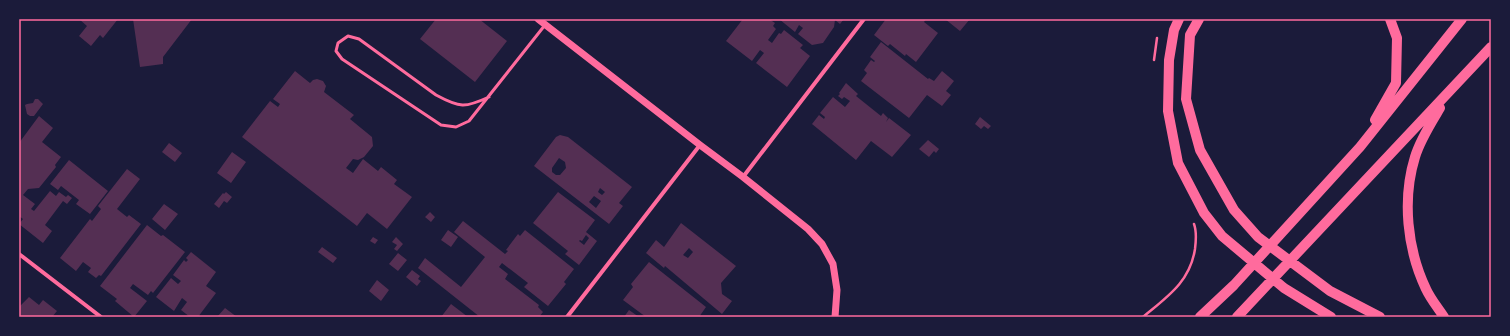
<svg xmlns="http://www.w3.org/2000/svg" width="1510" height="336" viewBox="0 0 1510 336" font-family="'DejaVu Sans',sans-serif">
<rect width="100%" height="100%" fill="#1b1b3a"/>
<path fill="#542f53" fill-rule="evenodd" d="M79,19h39l-15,19 -3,-3 -9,11 -12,-10 8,-10z
M133,19h59l-29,38v7l-23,3z
M436,19h43l28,22 -32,41 -55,-43z
M743,19h26l6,4 -2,3 3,3 -8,11 4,3 7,-10 2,1 3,-4 19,15 -3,3 10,8 -23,31 -31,-24 8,-10 -4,-3 -8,11 -26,-20z
M779,19h65l-4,5 -5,-4 -1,7 -11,16 -11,2 -14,-11 5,-6 -4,-3 -4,7z
M886,19h40l-2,3 14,11 -22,29 -10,-8 -1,2 -15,-12 -2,2 -14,-11z
M945,19h25l-10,12z
M881,42l47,37 1,-1 5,3 8,-10 12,10 -8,10 5,4 -9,11 -15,-11 -18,23 -48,-37 6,-8 -3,-3 7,-10 3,2 1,-1 -5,-4z
M295,71l15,12 3,-3 4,-1 6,2 3,5 -2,6 30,23 -4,4 22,18 1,9 -9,11 -6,3 -5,-1 -7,9 7,5 10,-14 15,12 3,-4 16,13 -3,4 18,13 -25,32 -20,-16 -10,13 -115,-89 28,-36 8,6 2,-3 -7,-5z
M846,83l12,11 -2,2 25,20 2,-3 5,5 -2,4 3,-4 22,17 -19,22 -21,-16 -15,19 -44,-36 7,-9 5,4 1,-2 -5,-4 13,-16 12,10 5,-6 -6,-4 -2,2 -4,-3 2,-2 -1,-1z
M35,99h3l5,5 -9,12h-4l-3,-2 -2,-9 2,-1 6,-1z
M39,116l14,12 -11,14 19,15 -6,8 1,2 -17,21 -11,1 -5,6 12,9 -4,5 3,2 16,-20 6,5 3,-4 7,5 2,-2 4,3 -5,6 -4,-3 -18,24 7,6 -9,12 -24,-19 4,-5 -4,-3v-73z
M980,117l11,9 -3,3 -4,-3 -3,3 -6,-5z
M560,135l8,2 64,50 -13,16 4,3 -14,18 -75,-58 22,-29zM559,158l6,4 1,6 -6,7h-4l-4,-3v-4zM600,188l5,4 -3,3 -4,-3zM594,196l7,5 -5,7 -7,-6z
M928,140l11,9 -3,4 -2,-2 -5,6 -10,-8z
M169,143l13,10 -7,9 -13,-10z
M232,152l14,10 -15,21 -14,-10z
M69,160l39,31 -18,23 -14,-10 3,-4 -18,-14 -3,4 -8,-6z
M127,169l13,10 -23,30 10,8 2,-2 12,9 -40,52 -2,-1 -3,3 -8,-6 3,-4 -8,-6 -7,9 -16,-13 30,-39 2,2 9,-12 -3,-3z
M226,192l6,5 -5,6 -3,-2 -5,7 -5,-4 9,-11 1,1z
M558,192l37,28 -9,12 11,9 -18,24 -14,-11 3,-3 -35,-28zM586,235l3,3 -5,7 -5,-4 1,-1 2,1z
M164,204l14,10 -13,16 -13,-11z
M430,212l5,5 -4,5 -6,-5z
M463,221l42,33 3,-3 -2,-1 12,-16 2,2 5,-6 49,39 -10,13 2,2 -18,22 -24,-19 4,-4 -26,-20 -3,4 9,7 -3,5 34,26 -1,2 5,5 -4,5h-59l-62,-49 7,-10 36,29 24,-30 -31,-25z
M681,223l55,43 -15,17 1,11 10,7 -10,13 -57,-48 -1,2 -18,-15 10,-13 8,7zM689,248l4,4 -5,6 -5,-3z
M147,225l14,11 2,-1 22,17 -32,41 -2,-2 -3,4 -15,-11 -3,4 17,13 -13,16 -19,-16 2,-2 -17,-13z
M448,230l10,7 -7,10 -10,-7z
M373,237l5,3 -3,4 -5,-3z
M396,237l7,7 -6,7 -3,-2 3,-4 -5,-3z
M322,247l15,11 -4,5 -15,-11z
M191,252l25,20 -10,14 10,7 -18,24h-8l-9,-7 6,-8 -5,-4 -8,13 -18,-14 15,-19 7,6 3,-3 -8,-6 11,-15 2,2 2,-2 -2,-2z
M398,253l9,7 -9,11 -9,-7z
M649,262l57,45 -7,10h-53l-23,-17 10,-13 -2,-3z
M412,270l8,6 -2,3 3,2 -4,5 -11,-9z
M377,280l12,10 -8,11 -12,-10z
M29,297l10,8 4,-5 14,11 -5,6h-33v-10z
M451,304l17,13h-27z
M225,308l12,9h-20z
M629,310l10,7h-15z"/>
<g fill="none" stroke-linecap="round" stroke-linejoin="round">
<path stroke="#ff6b9d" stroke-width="2.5" d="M1154,60l3,-22
M1143,317c24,-20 47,-35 52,-68 1,-8 2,-17 -1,-25"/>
<path stroke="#ff6b9d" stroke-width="3" d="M489,97c-24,11 -29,11 -53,-2l-77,-56 -11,-3 -10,7 -2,8 6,8 99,66 15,2 13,-6 76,-96"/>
<path stroke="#ff6b9d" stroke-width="4" d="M743,177l121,-158
M19,254l82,63
M567,317l133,-172"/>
<path stroke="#ff6b9d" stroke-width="7" d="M538,19l162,126 43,32 65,52 14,15 11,20 4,26 -2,27"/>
<path stroke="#ff6b9d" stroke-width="10" d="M1179,19l-5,11 -5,30 -1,51 10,52 26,50 18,23 62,52 47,29
M1199,19l-9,16 -4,64 14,51 34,60 24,27 72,54 50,26
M1440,108c-9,15 -20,32 -25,49 -13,42 -8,92 11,132 4,9 12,19 18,28
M1375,120l21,-37 1,-45 -7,-19
M1200,317l34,-32 126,-138 102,-128
M1237,317l254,-270"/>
</g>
<rect width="1510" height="336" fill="none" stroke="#1b1b3a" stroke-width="40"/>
<rect x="20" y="20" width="1470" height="296" fill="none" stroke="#ff6b9d" stroke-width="1.5"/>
</svg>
